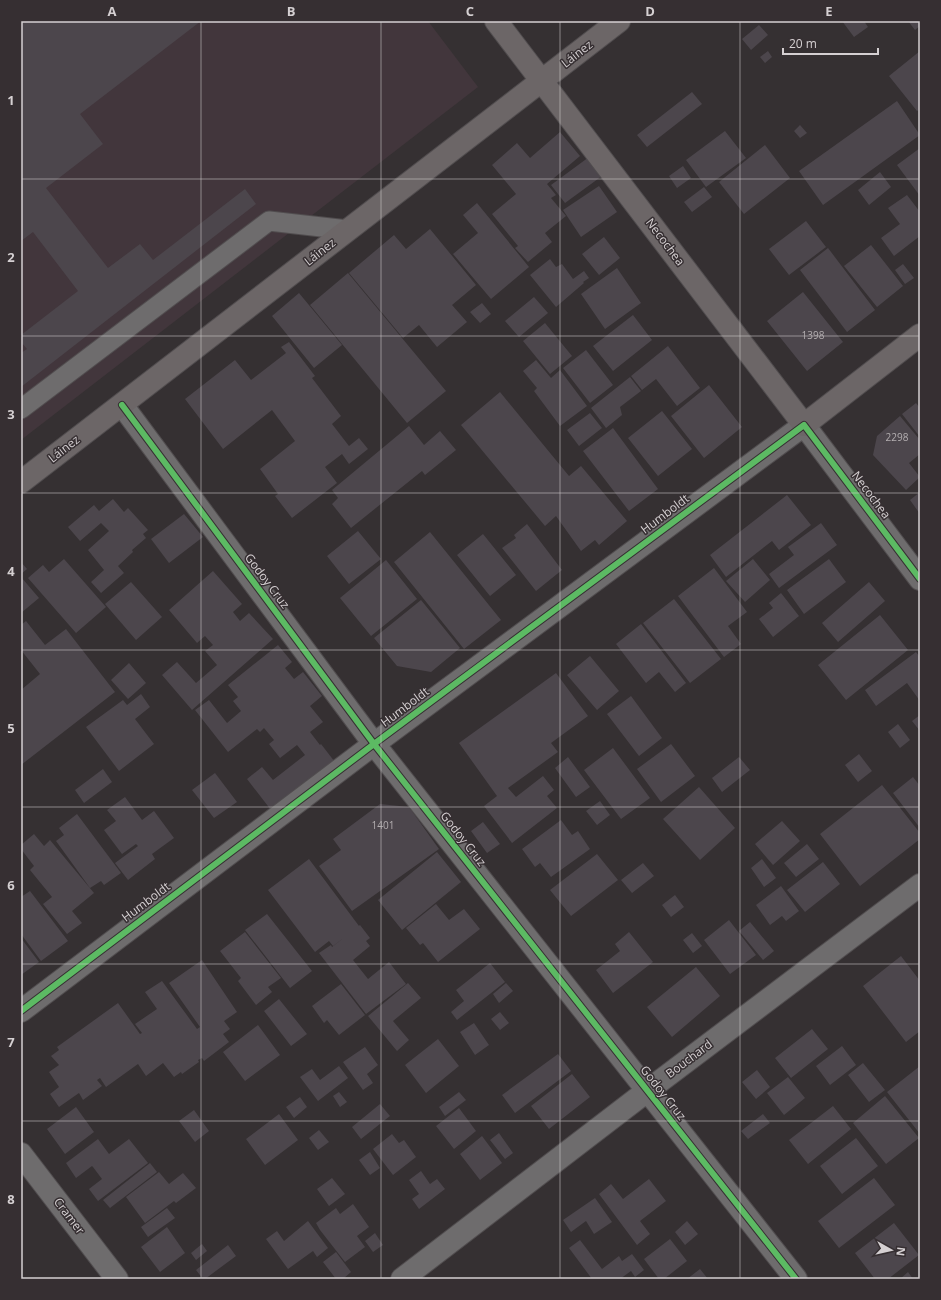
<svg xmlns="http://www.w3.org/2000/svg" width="941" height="1300" viewBox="0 0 941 1300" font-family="'Open Sans',sans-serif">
<rect width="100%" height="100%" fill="#353032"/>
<path fill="#42363c" d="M21,21h407l50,66 -457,353z"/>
<path fill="#4c464c" d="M21,21h180l-121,93 23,30 -57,44 62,80 32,-24 13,16 92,-71 11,15 -235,183v-34l6,-4 -6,-7v-7l57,-44 -45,-59 -12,9z
M842,21h22l4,6 -14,10z
M908,21h12v5l-5,4z
M759,25l9,10 -17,15 -9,-11z
M768,51l4,6 -7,6 -5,-6z
M920,51v58l-3,2 -28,-35z
M692,92l10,12 -55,43 -10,-12z
M897,101l23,34 -97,70 -24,-34z
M800,125l7,8 -7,5 -6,-7z
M725,131l21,27 -40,29 -20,-27z
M560,132l20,24 -33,28 9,11 -5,3 15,18 -21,17 7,9 -24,20 -13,-14 3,-2 -26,-32 24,-20 -24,-29 25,-22 13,15z
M765,145l25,33 -46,36 -25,-32z
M920,148v48l-23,-31z
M589,157l13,19 -37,27 -14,-18z
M683,166l8,12 -14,10 -8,-12z
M880,172l11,15 -22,18 -11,-15z
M599,186l18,26 -36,25 -18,-27z
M704,187l8,10 -20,15 -8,-10z
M907,195l13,17v24l-26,20 -13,-18 19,-14 -12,-16z
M477,203l52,64 -38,32 -38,-45 25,-21 -15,-18z
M806,221l20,26 -37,28 -20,-26z
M430,229l46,56 -24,20 15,17 -30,25 -18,-22 -16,13 -54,-65 45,-38 12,14z
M604,237l16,21 -21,17 -17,-21z
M871,245l32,41 -26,21 -33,-41z
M828,248l47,62 -28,22 -47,-62z
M550,259l6,8 6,-3 11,15 11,-8 5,7 -6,4 1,1 -28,24 -26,-32z
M903,264l11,14 -9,6 -10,-14z
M617,268l24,35 -36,26 -24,-35z
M348,273l98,118 -39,32 -97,-118z
M803,292l40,50 -36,29 -40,-50z
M299,293l43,52 -28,23 -42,-52z
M534,297l14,16 -29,24 -14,-16z
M482,303l9,11 -11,9 -10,-11z
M633,315l19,25 -39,31 -20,-25z
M545,323l27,33 -22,18 -27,-33z
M289,342l26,34 -3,2 29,38 -9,8 17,22 10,-8 9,11 -19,15 -7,-10 -17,13 12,16 -45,35 -17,-22 3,-2 -18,-25 35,-28 -23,-31 -49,39 -38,-50 50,-39 16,20 35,-27 -5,-6z
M668,346l32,42 -23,18 -21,-27 -14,11 -11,-14z
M586,350l27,35 -23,18 -27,-35z
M536,360l15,18 9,-8 27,36 -27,20 -26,-35 3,-3 -14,-17z
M630,377l11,14 -21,16 2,8 -16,13 -15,-20z
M709,385l33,42 -38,31 -33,-42z
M500,392l69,84 12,-10 46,55 -28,24 -4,-5 -14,11 -25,-35 -11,10 -84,-101z
M916,403l4,5v29l-18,-23z
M662,411l30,38 -34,27 -30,-38z
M590,413l12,15 -23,18 -12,-16z
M900,416l20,24v14l-11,9 11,14 -14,13 -33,-35 4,-19z
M409,426l15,19 16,-14 16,19 -31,25 -3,-4 -71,57 -19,-24 6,-6 -6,-8z
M613,428l45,61 -29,22 -46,-60z
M920,492v22l-10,-14z
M787,495l24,30 -32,25 -7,-9 -46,36 -16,-22z
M113,499l11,13 4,-4 20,22 -5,4 3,4 -14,12 1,2 -15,14 6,7 -23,20 -10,-11 13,-12 -16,-20 21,-19 -8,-8 -21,18 -12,-14 26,-22 5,6z
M184,514l19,23 -34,26 -18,-24z
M821,523l16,22 -58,43 -10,-14 25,-19 -6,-8z
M527,524l35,46 -26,21 -34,-43 14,-10 -2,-3z
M358,531l23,28 -32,25 -22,-28z
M430,532l71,88 -37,29 -70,-87z
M483,534l33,41 -26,21 -33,-41z
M64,559l42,48 -30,26 -48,-55 15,-13 6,7z
M753,559l17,21 -25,22 -19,-21z
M829,559l17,23 -42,32 -17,-24z
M386,560l31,39 -46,37 -31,-38z
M21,562l6,7 -6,5z
M714,568l33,44 -19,14 13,18 -17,13 -46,-61z
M213,571l29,33 -9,8 7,9 9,-8 24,26 -81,71 -30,-35 15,-13 19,21 21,-18 -12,-14 8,-6 -8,-9 -8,7 -28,-33z
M21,577l18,21 -18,15z
M131,582l31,35 -26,23 -31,-36z
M869,582l16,19 -47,41 -16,-19z
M781,593l18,23 -26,21 -14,-18 14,-11 -4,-5z
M674,599l47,60 -31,24 -47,-60z
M421,600l39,48 -29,24 -34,-6 -23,-28z
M880,615l28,35 -62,50 -28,-35z
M26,621l19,24 21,-16 49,63 -94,73v-75l19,-16 -19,-24v-25z
M641,624l45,59 -11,9 -16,-20 -13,11 -30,-39z
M278,645l14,17 -7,6 9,11 9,-7 19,24 -12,10 13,16 -13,10 10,13 1,-1 17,22 -67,44 -24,-31 15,-12 11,13 32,-25 -8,-10 -17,13 -11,-14 5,-4 -10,-12 -4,4 -3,-3 -29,23 -33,-42 14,-10 18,23 14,-12 -8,-10 5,-4 -10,-12z
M916,652l4,5v44l-13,-18 -31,23 -11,-16z
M590,656l29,35 -22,19 -30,-35z
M129,663l17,20 -18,16 -17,-19z
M556,673l32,43 -37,27 7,9 -50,36 8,9 27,-21 11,14 -7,6 10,12 -45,35 -28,-37 13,-10 -38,-53z
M141,694l9,13 -15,12 19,25 -35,27 -33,-44 37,-27 4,5z
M631,696l31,42 -23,18 -32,-42z
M920,715v16l-8,-10z
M898,724l12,16 -10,8 -12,-16z
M671,744l24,32 -34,26 -24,-33z
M613,748l37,50 -29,21 -37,-49z
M859,754l13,17 -14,11 -13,-17z
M568,757l22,30 -14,10 -21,-29z
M739,757l11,13 -28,22 -10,-14z
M103,769l9,13 -28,21 -9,-13z
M215,773l22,29 -23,16 -22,-28z
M913,777l7,9v42l-27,-35z
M882,785l38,48v6l-60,47 -40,-52z
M699,787l36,41 -35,32 -37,-41z
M125,797l17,23 12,-9 20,27 -22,16 3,5 -27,21 -13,-17 23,-17 -2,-2 -14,10 -18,-24 12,-9 -9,-11z
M600,801l10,14 -13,10 -11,-14z
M380,804l29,3 30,42 -87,62 -33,-45 22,-16 -8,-11z
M77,814l44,59 -17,12 -3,-4 -11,7 -34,-47 8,-6 -5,-7z
M561,820l11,15 6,-4 12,18 -39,28 -11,-14 -5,4 -13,-18z
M782,821l18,20 -27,24 -18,-21z
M483,822l17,22 -13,9 -16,-22z
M34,834l10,12 6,-6 44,53 -22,18 10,12 -15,11 -24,-30 9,-7 -22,-27 4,-4 -13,-17v-4z
M807,844l12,15 -23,18 -12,-14z
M437,852l24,30 -59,48 -24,-30z
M597,854l21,26 -47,36 -21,-26z
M309,859l50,67 -26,20 -4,-5 -14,11 -47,-62z
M762,859l14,19 -12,9 -13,-19z
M823,862l17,22 -35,28 -18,-22z
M643,863l11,13 -22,17 -11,-13z
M781,886l18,25 -13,10 -4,-5 -12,9 -14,-20z
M30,891l38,50 -27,20 -20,-27v-37z
M675,895l9,12 -13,10 -9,-12z
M436,904l13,16 15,-11 16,20 -42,33 -15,-19 -3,2 -14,-17z
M267,914l45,57 -22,17 -45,-58z
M729,920l27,35 -26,19 -26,-34z
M750,922l24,29 -11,9 -24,-29z
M360,925l10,13 -4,3 4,5 -17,14 15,19 21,-17 17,22 -40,30 -47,-61 12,-8 1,2z
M245,932l36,46 -13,9 4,5 -16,13 -18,-24 3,-3 -21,-27z
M629,932l24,30 -40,31 -17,-23 24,-19 -5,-7z
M692,933l10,13 -9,7 -10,-13z
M21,938l18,24 -18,13z
M901,956l19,25v50l-14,11 -43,-56z
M202,960l35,52 -13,9 6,8 -7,5 6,8 -25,19 -2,-3 -4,2 1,2 -17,12 -1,-2 -7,5 -11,-14 -17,13 -8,-12 -32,23 -6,-9 -3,2 5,6 -19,14 -4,-7 -20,14 -9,-13 9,-7 -10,-15 10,-7 -8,-9 8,-6 -2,-3 61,-44 22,31 2,-1 -7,-9 22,-15 -12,-17 17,-11 35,48 3,-2 -31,-44z
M490,963l15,19 -48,38 -6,-8 13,-11 -8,-11z
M696,967l24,29 -48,41 -25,-30z
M408,983l13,15 -28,23 16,19 -12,11 -29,-35z
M506,983l7,8 -14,12 -6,-9z
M341,984l24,31 -26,20 -12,-15 -3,3 -12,-17z
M279,999l28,35 -16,12 -27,-35z
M500,1012l9,11 -9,7 -9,-11z
M474,1023l15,22 -14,10 -15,-23z
M258,1025l22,30 -35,26 -22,-29z
M812,1029l16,20 -37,29 -16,-20z
M438,1039l21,27 -33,27 -21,-28z
M842,1046l14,19 -26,20 -14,-19z
M365,1047l13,18 -11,9 6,9 -10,7 -20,-28z
M558,1054l13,17 -56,42 -13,-18z
M863,1063l22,27 -16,12 -21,-27z
M339,1066l9,12 -30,23 -18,-24 12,-8 8,11z
M920,1066v68l-33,-42z
M757,1070l13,17 -14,12 -14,-17z
M572,1074l18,23 -41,32 -18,-23z
M788,1077l17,21 -21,17 -17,-22z
M339,1092l8,10 -7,5 -7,-11z
M459,1092l7,8 -21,16 -6,-9z
M885,1096l34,42 -33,26 -33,-41z
M300,1097l7,10 -13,11 -8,-11z
M380,1104l10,12 -29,23 -9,-12z
M833,1106l18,23 -43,35 -19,-24z
M76,1107l18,25 -29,22 -18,-25z
M459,1108l17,23 -22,18 -18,-23z
M194,1110l15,21 -14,11 -16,-21z
M279,1114l19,26 -33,25 -19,-26z
M763,1114l7,9 -22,16 -7,-8z
M319,1130l10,12 -11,8 -9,-12z
M499,1133l14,20 -8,6 -15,-19z
M392,1134l7,9 5,-3 12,17 -23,18 -20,-26z
M482,1136l20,27 -22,17 -20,-26z
M856,1138l22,28 -36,28 -22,-28z
M98,1139l11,15 20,-15 19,24 -50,38 -9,-12 13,-10 -9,-12 -1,-1 -16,12 -10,-15z
M370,1152l10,16 -10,7 -11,-15z
M150,1163l7,9 -47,36 -7,-8z
M421,1171l9,13 7,-5 8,10 -26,20 -7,-10 7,-5 -10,-14z
M159,1172l10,12 14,-11 13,15 -20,15 -2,-2 -29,22 -19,-26z
M332,1178l13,16 -16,12 -12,-17z
M874,1178l21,27 -56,43 -21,-27z
M649,1179l17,22 -26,20 10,13 -13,11 -38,-51 12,-10 12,15z
M595,1198l17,24 -18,12 -8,-13 -15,11 -8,-12z
M353,1204l16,23 -12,9 8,11 -20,15 -25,-32 -4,-7 20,-15 4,6z
M167,1208l8,10 -27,19 -7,-10z
M308,1221l20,27 -11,9 -4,-6 -25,18 -22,-30 11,-8 7,10z
M687,1221l11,13 -13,11 -10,-13z
M894,1223l25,32 -31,24h-13l-20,-26z
M167,1227l18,26 -25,19 -19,-25z
M375,1233l8,12 -10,7 -8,-11z
M670,1239l17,22 -23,18h-5l-15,-20z
M580,1240l22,29 17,-13 3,5 10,-7 12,16 -9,7 -4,-6 -11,8h-28l-23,-31z
M202,1244l5,7 -11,9 -5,-7z
M228,1245l8,11 -31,23h-2l-7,-9z
M336,1252l15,20 -8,7h-7l-13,-17z
M700,1269l8,10h-21z
M908,1272l5,7h-13z"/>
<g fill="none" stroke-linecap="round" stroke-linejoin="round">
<defs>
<path id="service" d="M21,409l248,-188 79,9"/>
<path id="minor" d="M122,405l252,339 422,535
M21,1011l353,-267 430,-319 116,154
M21,1154l96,125
M402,1279l245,-188 273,-206"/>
<path id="secondary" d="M496,21l308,404 116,-90
M21,482l598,-461"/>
</defs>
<use href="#service" stroke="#514d4f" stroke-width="21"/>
<use href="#minor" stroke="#514d4f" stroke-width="24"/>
<use href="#secondary" stroke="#514d4f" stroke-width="24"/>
<use href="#service" stroke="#6e6c6d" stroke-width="19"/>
<use href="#minor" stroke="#6e6c6d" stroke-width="22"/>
<use href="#secondary" stroke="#6c6667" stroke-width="22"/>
<defs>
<path id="cycleway" d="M122,405l252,339 422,535
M21,1011l353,-267 430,-319 116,154"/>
</defs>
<use href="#cycleway" stroke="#362f32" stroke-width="8"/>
<use href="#cycleway" stroke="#5cba63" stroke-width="6"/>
</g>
<path fill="none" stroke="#d5d0d2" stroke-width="1" stroke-opacity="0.55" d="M201,21v1258M381,21v1258M560,21v1258M740,21v1258M21,179h899M21,336h899M21,493h899M21,650h899M21,807h899M21,964h899M21,1121h899"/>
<g text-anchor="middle" stroke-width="3" stroke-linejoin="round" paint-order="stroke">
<g font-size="10" fill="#b3aeb0">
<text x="813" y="339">1398</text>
<text x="897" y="441">2298</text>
<text x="383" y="829">1401</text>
</g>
<g font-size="12" fill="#d5d0d2" stroke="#362f32">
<text transform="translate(577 54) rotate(-38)" y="4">Láinez</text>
<text transform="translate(665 242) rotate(53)" y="4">Necochea</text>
<text transform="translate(320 252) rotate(-38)" y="4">Láinez</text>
<text transform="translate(64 449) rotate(-38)" y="4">Láinez</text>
<text transform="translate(871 495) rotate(53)" y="4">Necochea</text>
<text transform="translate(665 514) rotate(-37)" y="4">Humboldt</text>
<text transform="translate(267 581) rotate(53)" y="4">Godoy Cruz</text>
<text transform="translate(405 707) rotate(-37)" y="4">Humboldt</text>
<text transform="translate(463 839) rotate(52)" y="4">Godoy Cruz</text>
<text transform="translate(146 902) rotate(-37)" y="4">Humboldt</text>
<text transform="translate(689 1059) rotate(-37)" y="4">Bouchard</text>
<text transform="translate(663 1093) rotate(52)" y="4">Godoy Cruz</text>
<text transform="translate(69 1216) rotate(53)" y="4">Cramer</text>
</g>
</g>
<rect width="941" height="1300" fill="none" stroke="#362f32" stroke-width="44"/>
<g transform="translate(891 1250) rotate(98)" stroke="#362f32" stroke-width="3" paint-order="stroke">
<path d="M0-3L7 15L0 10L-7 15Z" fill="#d5d0d2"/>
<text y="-6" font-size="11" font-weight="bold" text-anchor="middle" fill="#d5d0d2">N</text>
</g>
<path d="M783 48v6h95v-6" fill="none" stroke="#d5d0d2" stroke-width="2"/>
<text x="789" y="48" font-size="12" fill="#d5d0d2" stroke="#362f32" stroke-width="3" paint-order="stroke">20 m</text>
<rect x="22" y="22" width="897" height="1256" fill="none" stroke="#d5d0d2" stroke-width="1.5"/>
<g font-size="13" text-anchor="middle" font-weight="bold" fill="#d5d0d2">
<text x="112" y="16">A</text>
<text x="291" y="16">B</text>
<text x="470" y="16">C</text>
<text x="650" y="16">D</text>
<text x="829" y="16">E</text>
<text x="11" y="105">1</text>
<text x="11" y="262">2</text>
<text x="11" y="419">3</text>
<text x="11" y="576">4</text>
<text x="11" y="733">5</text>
<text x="11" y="890">6</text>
<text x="11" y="1047">7</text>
<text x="11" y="1204">8</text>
</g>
</svg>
